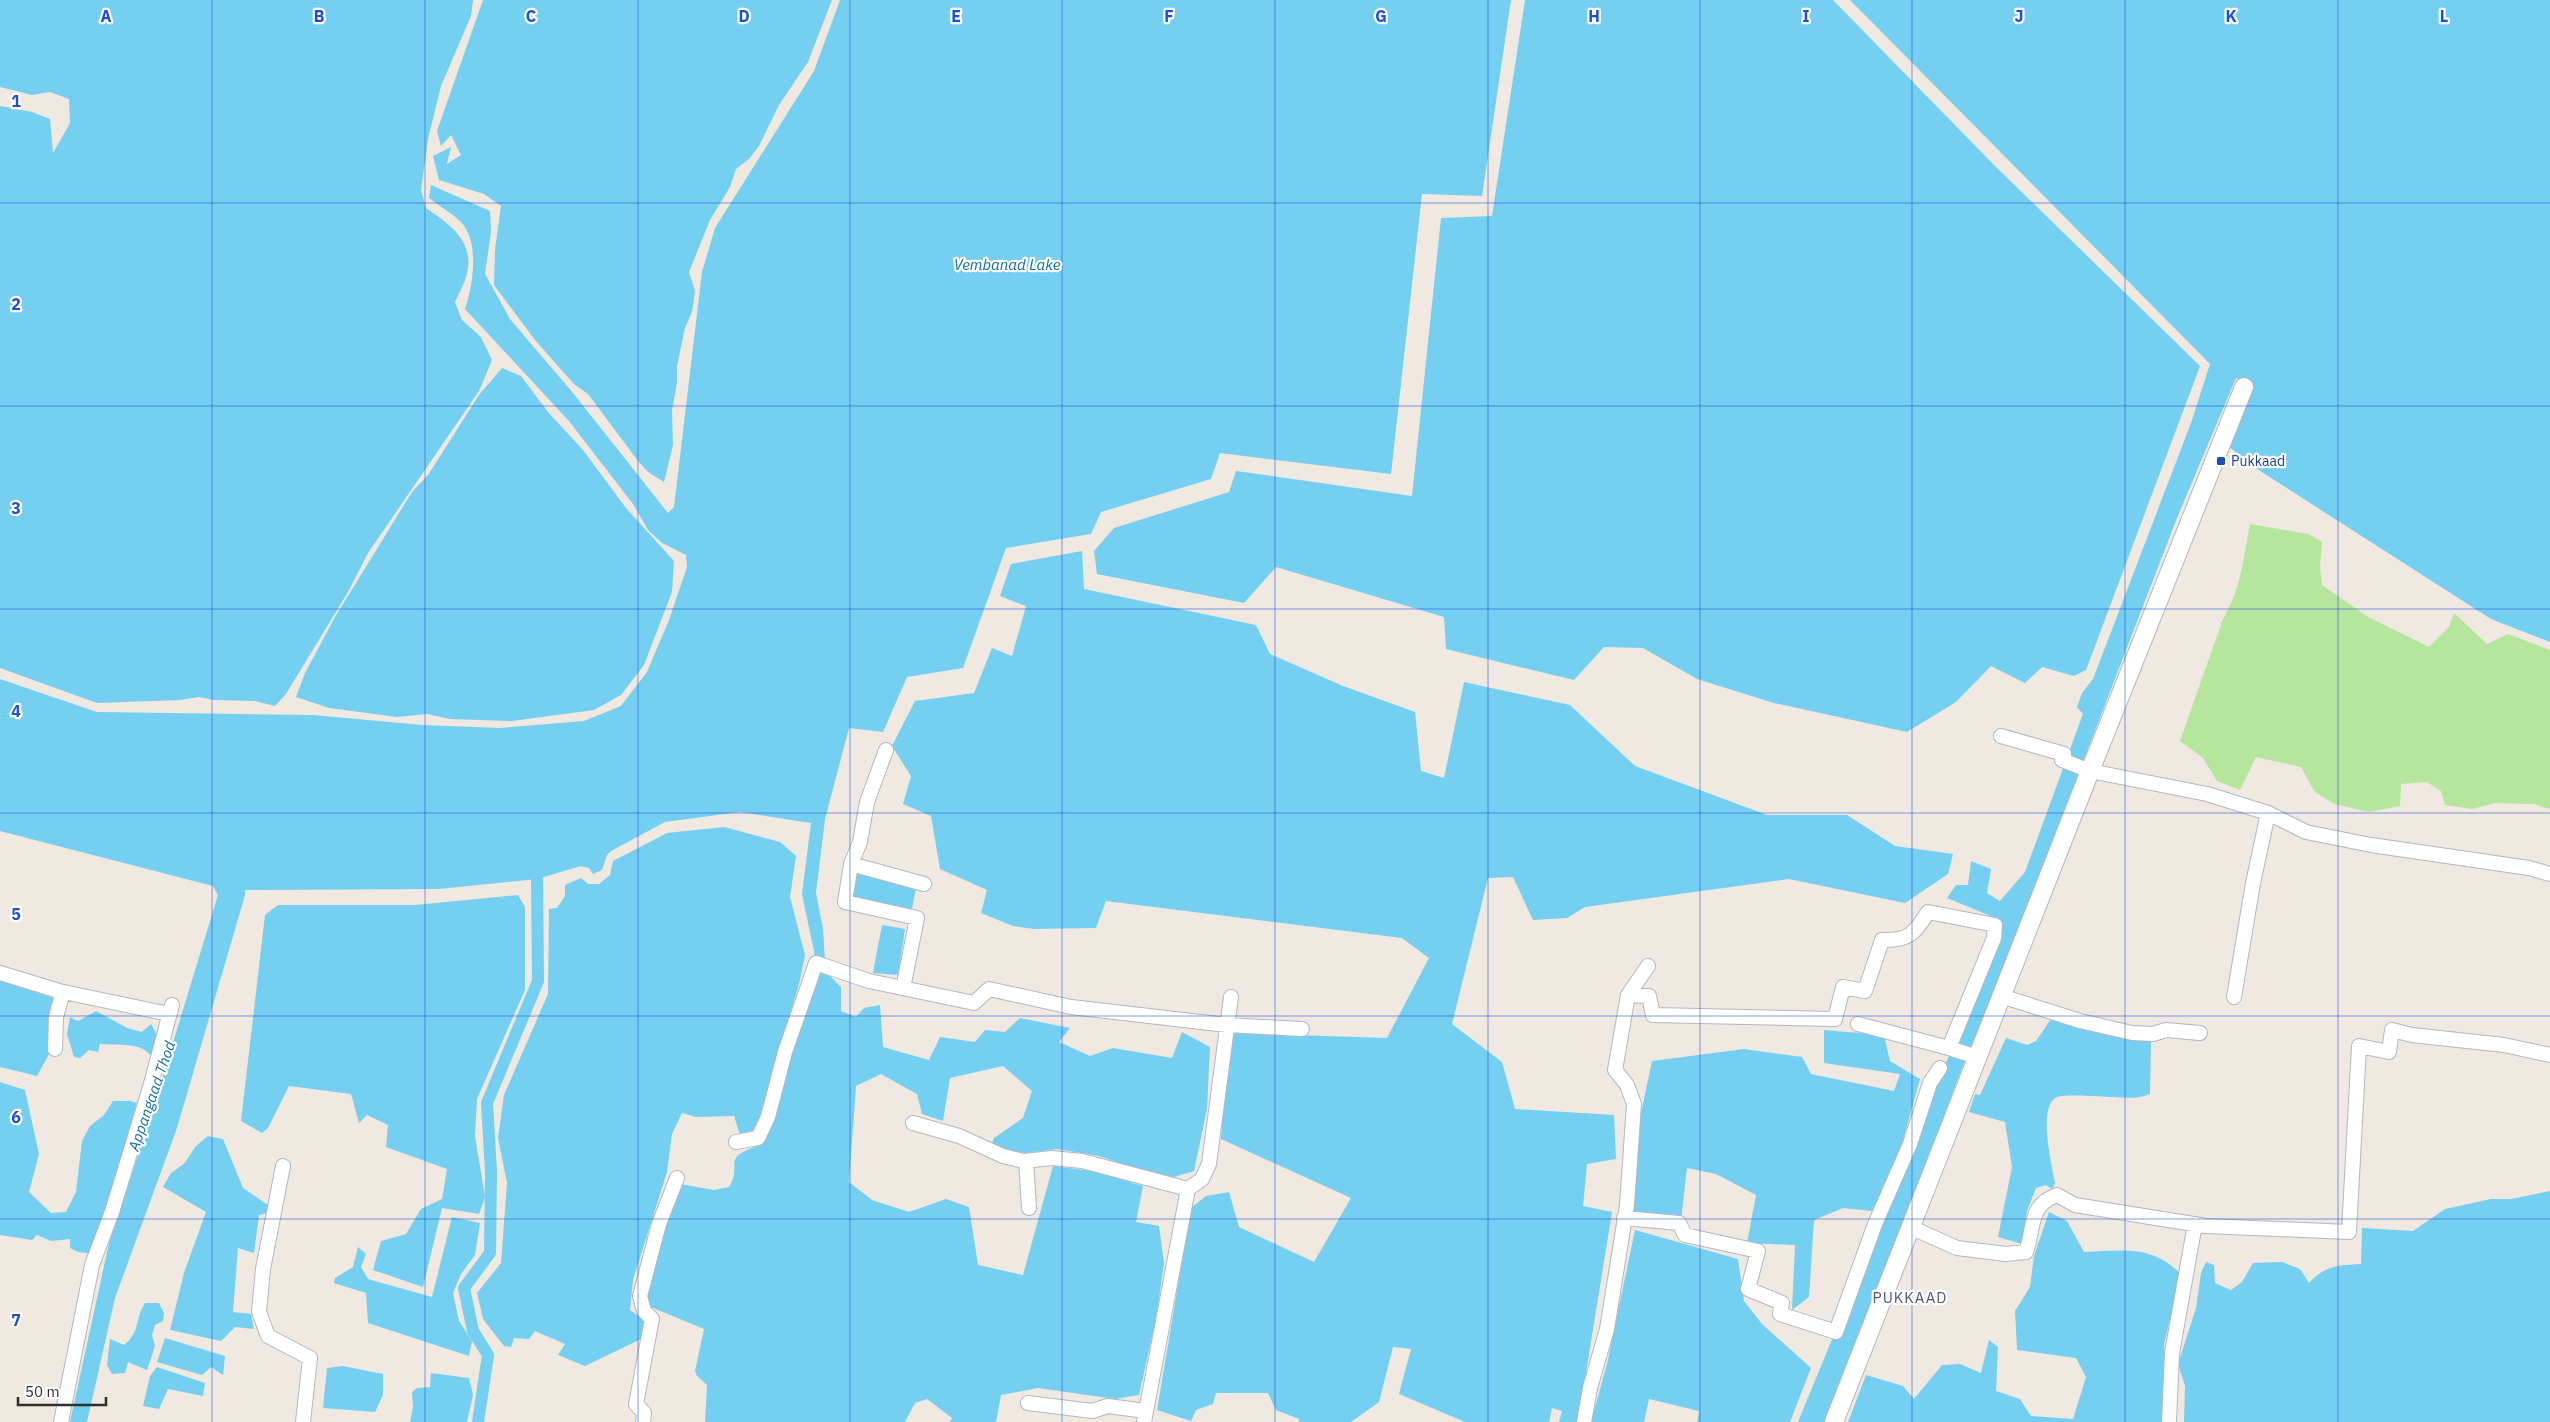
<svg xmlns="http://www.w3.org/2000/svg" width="2550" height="1422" viewBox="0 0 2550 1422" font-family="'IBM Plex Sans',sans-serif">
<rect width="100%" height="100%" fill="#efe9e1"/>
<path fill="#b6e59e" d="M2250,524l58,10 14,8 -2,24 2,19 46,32 61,30 20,-20 5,-14 33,31 21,-10 42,16v159l-16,-5 -39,-1 -23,6 -27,-4 -4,-14 -14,-9 -26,2 -1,22 -31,6 -35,-8 -20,-13 -13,-24 -45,-10 -16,33 -23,-9 -14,-23 -23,-17 43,-122c17,-27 21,-63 27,-95z"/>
<path fill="#75cff0" d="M0,0h473l-2,16 -30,70 -13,53 -7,51 5,18c22,15 49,33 41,65 -2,10 -8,20 -12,29l7,18 19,17 11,23 -13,31 -111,162 -20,39 -62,102 -11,12 -20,-5 -41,-1 -15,-3 -19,3 -83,3 -97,-35v-562l32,6 18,7 3,34 17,-30 -1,-24 -19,-7 -18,3 -32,-8z
M483,0h349l-24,62 -29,43 -20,41 -10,13 -13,10 -6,18 -20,33 -21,52 6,19 -3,21 -7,16 -8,38v17l-5,27 1,35 -9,37 -16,-10 -10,-11 -50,-67 -14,-10 -39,-44 -41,-55 1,-36 6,-43 -17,-12 -45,-14 -6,-24 18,-9 -4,17 14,-9 -10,-20 -10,11 -4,-15z
M840,0h671l-29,196 -60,-2 -31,280 -171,-21 -9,26 -110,33 -10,22 -85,14 -43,120 -56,9 -24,55 -34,-4 -24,91 -9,74 7,36 2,32h-9l-14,-67 9,-71 -71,-11 -75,10 -54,29 -4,4 -5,15 -9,4 -4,-6 -8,-2 -44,13 -98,10 -194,1v5l-68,233 -62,170 -28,124h-17l39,-179 38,-115 71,-233 -5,-9 -213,-55v-152l97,33 216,3 109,10 78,3 84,-7 37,-15 26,-34 22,-52 18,-53 -1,-12 -24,-12 -14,-13 -15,-26 -64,-83 -104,-112c8,-23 15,-67 -4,-87 -9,-9 -22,-16 -32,-24l2,-13 59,26 1,21 -6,42 25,45 63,74 95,120 6,-6 28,-235 13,-44 99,-157z
M1525,0h308l160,164 207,202 -114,304 -12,6 -32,-9 -17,16 -34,-17 -35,36 -49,30 -133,-29 -77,-24 -54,-31 -39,-1 -30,33 -128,-31 -2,-32 -168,-50 -32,36 -147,-29 -3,-23 20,-23 115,-36 7,-21 176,25 29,-278 51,-2z
M1850,0h700v642l-59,-23 -234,-150 -29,-23 22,-61 -14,-7 -59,140 -162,420 -58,143 -51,137 -82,204h-26l157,-381 43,-122 -51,-21 9,-13h12l3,-24 20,8 -4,24 13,8 25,-29 58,-158 -6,-7 5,-14 11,-14 98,-256 19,-59z
M502,368l19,8 27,36 35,38 43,58 48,53 -2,31 -28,73 -23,30 -27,15 -82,11 -62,-2 -23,-5 -30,3 -68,-9 -33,-11 9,-24 30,-56 77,-125 16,-17 51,-80z
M1082,551l2,38 172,36 14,29 73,32 72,26 6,59 23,7 20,-96 106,23 65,61 132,49h80l48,31 58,8 -5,20 -43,29 -116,-24 -204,28 -18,11 -34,2 -20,-43 -25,1 -36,146 50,38 13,47 99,6 2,44 -29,5 -4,42 29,6 -34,210h-19l3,-11 -10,-3 -3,14h-84l-66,-28 12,-45 -18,-2 -14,55 -28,20h-52v-3l-23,-9 -8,-17h-52l-3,11 -17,6 -5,11 -34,-11 34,-202 15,-12 23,-4 10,35 75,35 37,-64 -130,-59 5,-106 161,5 42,-80 -27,-20 -296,-37 -10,27 -62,1 -21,-3 -32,-13 6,-23 -47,-21 -9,-53 -28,-12 8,-28 -19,-30 23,-45 59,-8 18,-45 20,8 14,-50 -26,-10 11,-32z
M724,827l56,15 16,14 -6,41 15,58 -6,29 -42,142 -6,6 -11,3 -6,-19 -38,1 -14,-4 -10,21 -5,38 -34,108 -3,30 15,11 -4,18 -56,27 -27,-11 7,-11 -30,-13 -6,8 -15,-1 -3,9 -7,-1 -21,-27 -6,-26 24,-30 6,-80 -9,-45 6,-43 44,-101 1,-85 8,-1 8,-12v-11l16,-7 7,6h11l11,-9 3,-14 54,-28z
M854,872l63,11 -5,26 -62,-10z
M518,895l7,12v83l-48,109 -2,37 10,61 -6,17 -37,-6 -19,79 -50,-17 8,-29 25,-7 15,-25 21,-10 5,-30 -61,-22 2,-22 -21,-10 -8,8 -8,-29 -62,-8 -21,42 -6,5 -21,-12 24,-206 13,-10h137z
M882,925l23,4 -7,46 -25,-2z
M815,971l15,5 11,11v24l15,6 8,-9 16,-3 3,42 46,13 11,-23 35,5 10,-12 20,2 15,-14 50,10 -11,14 31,14 23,-8 59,10 10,-26 28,15 -3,62 -13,62 -20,6 -31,-6 -44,-15 -42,-7 -46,6 -21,-7 4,-10 29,-20 9,-27 -29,-25 -53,12 -7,43 -21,-7 -5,-20 -36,-20 -25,12 -7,96 23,18 37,12 37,-13 23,8 9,58 45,10 30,-109 39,5 51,15 -7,36 23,4 5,37 -8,56 -17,76 -24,4 -77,-11 -37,7 -5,27h-46l2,-4 -25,-19 -12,4 -10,19h-200l2,-37 -10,-9 -2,-5 9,-42 -58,-24 17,-80 17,-41 34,6 15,-3c15,-23 -11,-28 31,-42l8,-15z
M0,980l53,18 -5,33 1,23 -12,22 -37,-9z
M96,1011l31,17 15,4 9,-8 6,11 -5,22c-11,-16 -34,-11 -52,-13l-2,8 -9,-2 -9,8 -6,-1 -7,-23 3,-17 8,4z
M2051,1019l100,21 -1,54c-11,5 -25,4 -37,3 -11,0 -50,-4 -58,1 -17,12 -3,68 0,85l-3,6 -6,-4 -10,3 -9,23 -5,33 -24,-7 14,-70 -7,-45 -36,-10 6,-18 5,1 26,-57 21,7 9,-4z
M1824,1030l60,5 6,26 30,18 -22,79 -26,53 -29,-3 -29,12 -5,77 -17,13 3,-65 -48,-2 9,-48 -40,-21 -29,-6 -6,52 -52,-5 11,-97 12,-57 92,-12 58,8 9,17 83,17 6,-17 -76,-11z
M0,1082l25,8 14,64 -10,38 22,21 15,-1 10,-20 6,-51 8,-15 14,-11 9,-14h17l7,2 -43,151 -16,-2 -8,-4v-9l-19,2 -14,-6 -5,5 -32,-5z
M208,1136l15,3 20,49 28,19 -3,6 -9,2 -5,38 -16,-5 -5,64 18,2 3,15 -19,-2 -14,14 -51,-11 14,-57 22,-61 -43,-25 8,-14 13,-9 12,-18z
M2550,1191v231h-366l1,-36 -7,-22 18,-56 5,-35 5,-11 8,3 1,18 16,7 11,-8 11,-19 29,-1 18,7 9,14c15,-17 30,-18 52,-19l1,-36 51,3 32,-22 46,-10h20z
M2049,1212l18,9 17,31c40,-1 66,-8 97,22l-17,70 4,38 -2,40h-318l18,-47 37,11 11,13 28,-34 18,-1 21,9 8,-33 9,7 -2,44 24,8 11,17 42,3 13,-42 -10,-19 -59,-8 -2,-39 15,-24 4,-31z
M452,1217l28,6 -5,32 -14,19 -8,19 6,28 13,20 -3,15 -101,-33 -2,-30 -32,-10 1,-5 18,-11 5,-20 8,7 -5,13 7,12 64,18z
M1635,1230l103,29 6,42 18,23 49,44 -21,54h-93l2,-11 -50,-12 -5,23h-53l16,-58z
M145,1303h14l5,10 -1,8 -8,4 -3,10 3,11 -8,24 -19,-8 -3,11 -13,1 -5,-9 3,-26 14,6c17,-14 10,-24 21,-42z
M165,1338l60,18 -2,19 -12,-8 -9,8 -45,-13z
M343,1366l40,8v21l-8,17 -52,-4 4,-40z
M157,1367l48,16 -2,13 -35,-7 -9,20 -16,-3 7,-30z
M431,1373l38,5 4,17 -6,27h-57l3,-15 -1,-15 5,-4 13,-1z"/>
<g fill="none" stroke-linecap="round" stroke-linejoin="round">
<path stroke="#75cff0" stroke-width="12" d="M478,1422l10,-67 -15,-24 -9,-43 26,-35 1,-81 -4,-69 51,-122 -1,-102"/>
<defs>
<path id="minor" d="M2001,736l63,18 -2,6 28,11 117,23 61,19 38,19 65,13 158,23 21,6
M851,864l9,-22 7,-40 19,-52
M0,973l59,18 110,23
M903,988l14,-70 -72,-16 6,-38 73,20
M1628,995l20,-29
M2001,996l79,25 52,12 21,1 13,-4 34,3
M2234,997l19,-114 15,-70
M1858,1024l91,24 28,9
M55,1049l1,-32 7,-25
M913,1123l46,13 44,20 21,5 28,-3 30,3 106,28
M736,1142l22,-4 10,-21 17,-65 31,-89 53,18 105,22 15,-14 82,18 156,18 75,4
M1026,1161l3,47
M283,1166l-20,103 -4,43 9,24 42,22 -7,64
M1624,1218l55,5 6,12 73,16 -10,38 34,14 -2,11 56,18 39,-108 35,-80 20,-61 10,-15
M1910,1227l47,21 49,6 20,-2c9,-26 2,-46 31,-57l18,10 131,21 143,6 10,-186 30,6 3,-22 20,5 92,10 46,10
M1028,1403l64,8 16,-5 38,5
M61,1422l31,-157 20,-53 39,-128 21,-79
M643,1422l1,-9 -8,-9 16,-85 -8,-8 -4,-15 19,-72 18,-46
M1144,1422l44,-233 14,-10 7,-15 22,-167
M1584,1422l6,-34 17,-59 20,-124 7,-101 -7,-19 -12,-15 13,-75 21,1 4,19 182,4 8,-32 22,4 17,-51c27,1 33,-7 46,-28l67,13 -1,13 -45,110
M2169,1422l3,-69 23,-129"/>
<path id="tertiary" d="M1834,1422l256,-651 154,-384"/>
</defs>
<use href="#minor" stroke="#b4b7c1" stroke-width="16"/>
<use href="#tertiary" stroke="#b4b7c1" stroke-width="20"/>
<use href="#minor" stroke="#fff" stroke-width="14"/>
<use href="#tertiary" stroke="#fff" stroke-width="18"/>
</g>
<path fill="none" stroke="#1d4ed8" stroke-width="1" stroke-opacity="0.55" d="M212,0v1422M425,0v1422M638,0v1422M850,0v1422M1062,0v1422M1275,0v1422M1488,0v1422M1700,0v1422M1912,0v1422M2125,0v1422M2338,0v1422M0,203h2550M0,406h2550M0,609h2550M0,813h2550M0,1016h2550M0,1219h2550"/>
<rect fill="#1a4fb4" stroke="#fff" stroke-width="2" x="2216" y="456" width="10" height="10" rx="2.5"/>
<g text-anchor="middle" stroke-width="4.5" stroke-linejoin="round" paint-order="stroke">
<g font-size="14" fill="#164399" stroke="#fff" text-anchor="start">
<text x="2231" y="466">Pukkaad</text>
</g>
<g font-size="15" font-style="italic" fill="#0d6fa3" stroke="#fff">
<text x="1007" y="270">Vembanad Lake</text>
<text transform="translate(152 1096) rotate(-71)" y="5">Appangaad Thod</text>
</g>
<g font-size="15" letter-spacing="1" fill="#4d5680" stroke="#fff">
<text x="1910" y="1303">PUKKAAD</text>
</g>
</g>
<g font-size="16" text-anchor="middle" font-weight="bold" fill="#1d4ed8" stroke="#fff" stroke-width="4.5" stroke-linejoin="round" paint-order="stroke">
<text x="106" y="22">A</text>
<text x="319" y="22">B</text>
<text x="531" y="22">C</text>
<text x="744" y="22">D</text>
<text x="956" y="22">E</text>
<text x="1169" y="22">F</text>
<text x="1381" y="22">G</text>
<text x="1594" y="22">H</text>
<text x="1806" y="22">I</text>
<text x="2019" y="22">J</text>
<text x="2231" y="22">K</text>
<text x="2444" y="22">L</text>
<text x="16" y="107">1</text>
<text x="16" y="310">2</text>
<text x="16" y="514">3</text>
<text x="16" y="717">4</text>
<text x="16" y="920">5</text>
<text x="16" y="1123">6</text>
<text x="16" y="1326">7</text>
</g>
<path d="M18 1397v8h88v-8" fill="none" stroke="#2e2e2e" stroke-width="2.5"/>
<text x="25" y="1397" font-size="15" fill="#2e2e2e" stroke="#ffffff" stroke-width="4" paint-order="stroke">50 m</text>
</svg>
